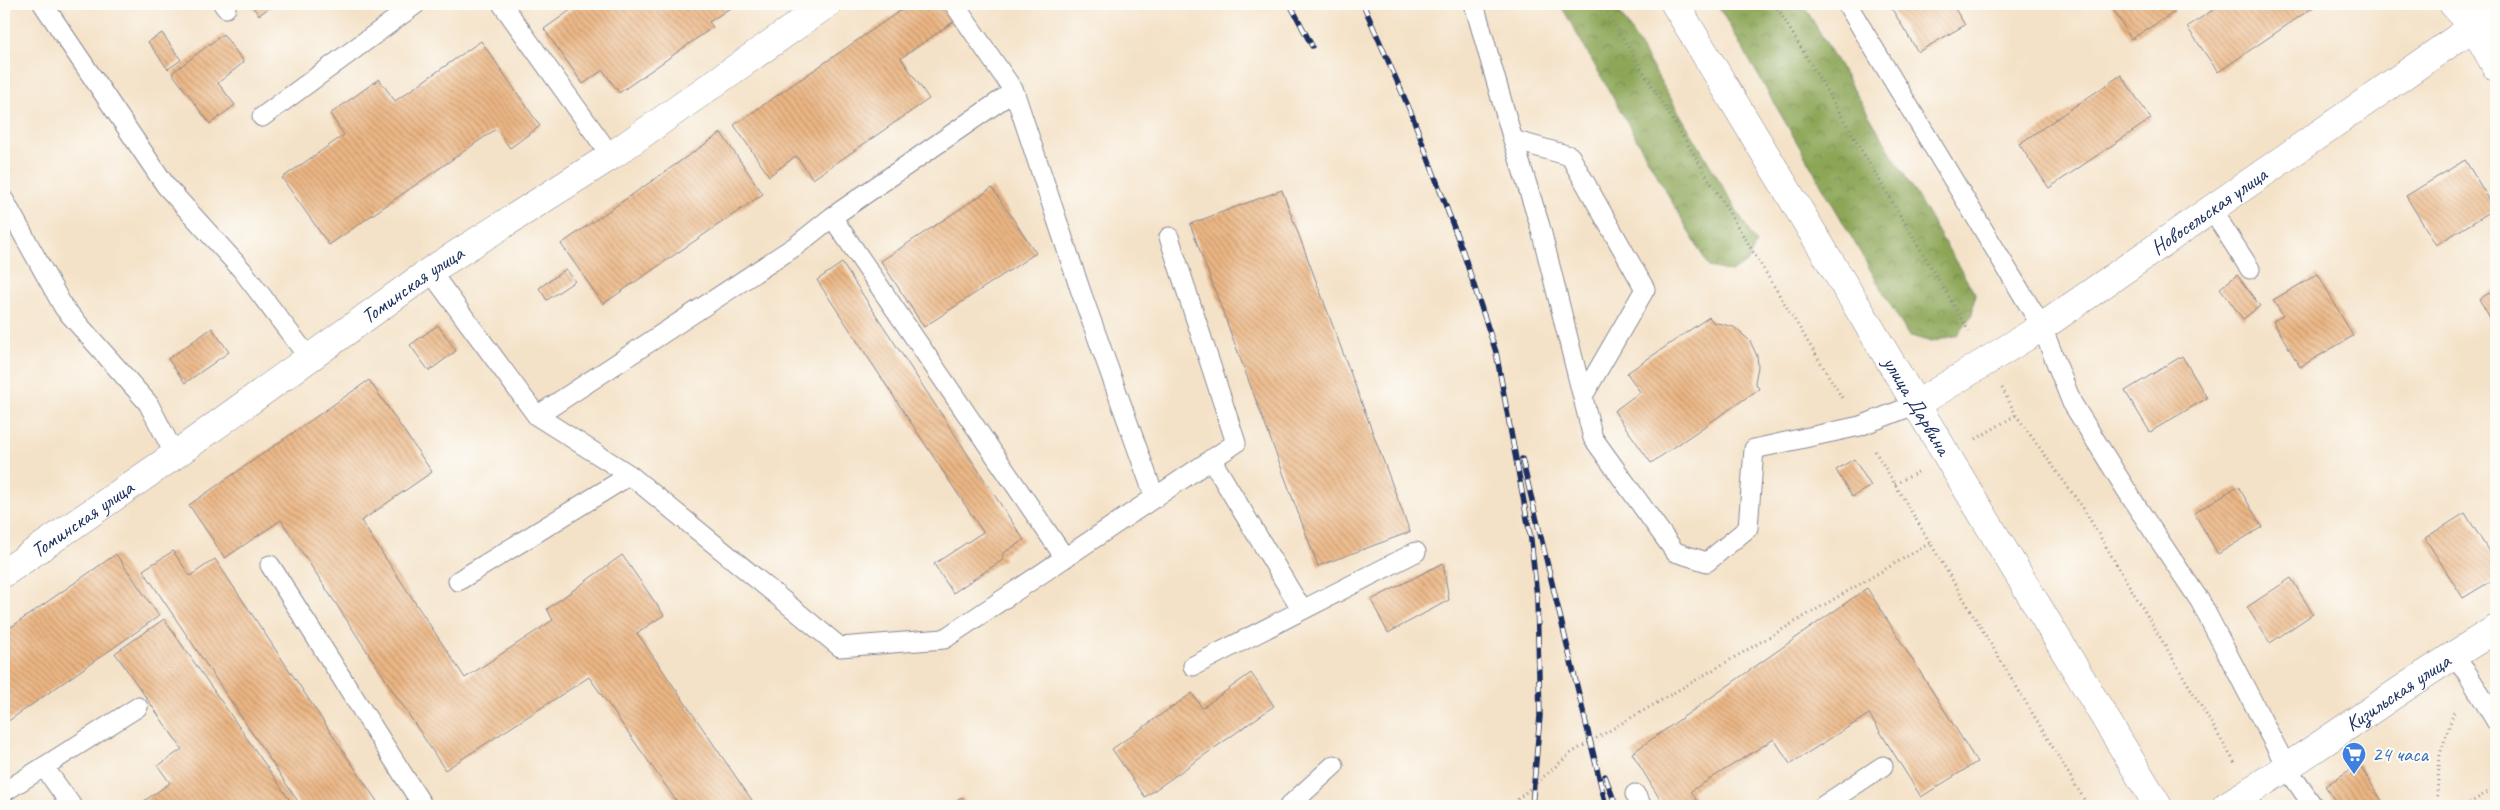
<svg xmlns="http://www.w3.org/2000/svg" width="2500" height="810" viewBox="0 0 2500 810" font-family="Caveat,sans-serif">
<defs>
<pattern id="forest-crowns" width="20" height="18" patternUnits="userSpaceOnUse" patternTransform="scale(1.25)"><rect width="20" height="18" fill="#8ca657"/><path d="M2 6a3 3 0 1 1 6 0M12 15a3 3 0 1 1 6 0" fill="none" stroke="#72884b"/></pattern>
<pattern id="building-back-hatch" width="6" height="6" patternUnits="userSpaceOnUse" patternTransform="scale(1.25)"><rect width="6" height="6" fill="#ecb683"/><path d="M-1 5l2 2M0 0l6 6M5-1l2 2" fill="none" stroke="#be946e"/></pattern>
</defs>
<rect width="100%" height="100%" fill="#fdfcf7"/>
<filter id="ink" filterUnits="userSpaceOnUse"><feTurbulence type="fractalNoise" baseFrequency=".02" numOctaves="2"/><feDisplacementMap in="SourceGraphic" scale="10" xChannelSelector="R" yChannelSelector="G"/><feConvolveMatrix kernelMatrix="1 2 1 2 8 2 1 2 1" color-interpolation-filters="sRGB"/></filter>
<filter id="wash" filterUnits="userSpaceOnUse"><feTurbulence type="fractalNoise" baseFrequency=".0096" numOctaves="4" result="noise"/><feDisplacementMap in="SourceGraphic" scale="20" xChannelSelector="R" yChannelSelector="G"/><feGaussianBlur stdDeviation="1.12" result="paint"/><feColorMatrix in="noise" values="0 0 0 0 0 0 0 0 0 0 0 0 0 0 0 0 0 1.4 0 .05"/><feComposite in="paint" operator="in"/></filter>
<g filter="url(#wash)">
<rect width="100%" height="100%" fill="#f4e2c8"/>
<path fill="url(#forest-crowns)" stroke="#546a5a" d="M1560,4h55l141,239 -8,19 -17,10 -22,-5z
M1717,4h86l172,290 -3,21 -15,20 -26,7 -23,-7z"/>
<g id="blocks">
<path fill="url(#building-back-hatch)" d="M250,4h25l-16,11z
M579,4h157l-27,18 4,5 -94,66 -16,-23 -20,14 -39,-55z
M910,4h35l11,16 -55,38 28,41 -116,80 -17,-23 -27,20 -35,-51z
M1889,4h63l13,21 -47,27z
M2110,4h60l5,8 -44,27z
M2222,4h96l-100,68 -31,-45z
M162,33l19,27 -13,9 -20,-27z
M223,34l21,28 -26,21 17,22 -25,19 -38,-51z
M481,41l59,85 -30,22 -14,-19 -167,116 -47,-67 62,-43 -14,-21 49,-35 16,22z
M2121,75l30,44 -102,69 -30,-44z
M721,133l42,61 -160,110 -42,-60z
M2465,160l30,49 -59,36 -30,-49z
M992,188l44,65 -112,74 -43,-66z
M1282,190l128,342 -92,34 -128,-342z
M842,263l182,277 -22,14 2,5 -51,34 -19,-29 49,-32 -166,-252z
M566,269l9,12 -28,19 -8,-12z
M2318,274l35,62 -53,31 -27,-46 10,-5 -10,-16z
M2237,275l23,31 -17,13 -23,-31z
M2496,289v39l-17,-29z
M1709,317l4,5 21,5 16,14 7,15 1,11 -3,15 4,7 -108,74 -37,-52 26,-19 -13,-19z
M438,325l18,26 -27,20 -19,-26z
M212,328l17,24 -44,31 -17,-24z
M2182,356l25,42 -57,34 -25,-41z
M369,380l63,92 -71,49 104,157 88,-58 -6,-11 75,-54 42,60 -27,18 119,173h-76l-91,-129 -144,93 -164,-250 -56,38 -36,-53z
M1854,459l17,27 -19,11 -16,-27z
M2238,486l24,41 -44,27 -24,-41z
M2465,513l31,50v15l-33,20 -38,-60z
M173,551l17,25 25,-17 165,247h-79l-158,-236z
M116,554l43,62 -155,108v-92z
M1443,563l6,37 -61,33 -17,-33z
M2291,578l22,36 -43,29 -23,-36z
M1867,588l110,174 -56,35 -52,-83 -79,50 -16,-25 -83,52 9,15h-36l-32,-53z
M164,619l130,187h-157l33,-23 -12,-17 24,-17 -67,-96z
M1251,673l23,33 -129,91 -33,-48 80,-56 10,15z
M2359,764l26,42h-46l-14,-20z
M962,797l6,9h-20z"/>
</g>
</g>
<g filter="url(#ink)">
<use href="#blocks" fill-opacity="0" stroke="#888893" stroke-width="1"/>
<g fill="none" stroke-linecap="round" stroke-linejoin="round">
<defs>
<path id="lane" d="M43,4l123,182 76,84 67,88
M223,4l3,4
M502,4l109,152
M954,4l60,87 66,198 75,209
M1474,4l39,136 27,86 53,212 82,114 32,10 41,-34 6,-79 106,-23 57,-22
M1847,4l195,323 30,76 65,104 63,94 87,167 26,38
M262,117l154,-113
M1513,140l57,16 75,133 -62,107
M4,200l60,108 84,95 27,52
M2212,210l38,59
M832,217l233,341
M430,271l107,145 93,59 210,172 104,-8 292,-196 -67,-206
M537,416l260,-171 35,-28 182,-126
M1211,459l91,151
M270,565l153,241
M458,581l172,-106
M2452,655l15,18 29,48
M1193,666l223,-114
M44,767l28,39
M4,792l134,-85
M1635,794l7,12
M1289,806l45,-41
M1823,806l60,-40"/>
<g id="street">
<path d="M2453,4l21,23 22,40"/>
<path id="s1" d="M1917,404l125,-77 454,-316"/>
<path id="s2" d="M4,573l171,-118 255,-184 181,-115 216,-152"/>
<path id="s3" d="M2226,806c92,-56 178,-122 270,-177"/>
</g>
<g id="primary">
<path id="s4" d="M1675,4l483,802"/>
</g>
</defs>
<use href="#lane" stroke="#888893" stroke-width="21"/>
<use href="#street" stroke="#888893" stroke-width="29"/>
<use href="#primary" stroke="#888893" stroke-width="29"/>
<path stroke="#888893" stroke-width="3" stroke-dasharray="1 4" stroke-linecap="butt" d="M1602,4l242,397
M1775,4l195,329
M2002,388l14,27 67,93 152,255
M1976,439l40,-24
M1875,451l213,355
M1895,484l23,-12
M1510,806l61,-53 359,-210
M2436,806l4,-52 15,-45
M2465,806l31,-19"/>
<use href="#lane" stroke="#fff" stroke-width="19"/>
<use href="#street" stroke="#fff" stroke-width="28"/>
<use href="#primary" stroke="#fff" stroke-width="28"/>
<defs>
<path id="rail" d="M1290,4l22,42
M1363,4l49,111 51,137 33,100 35,188 6,57 3,119 -8,90
M1522,459l84,347
M1605,776l11,30"/>
</defs>
<use href="#rail" stroke="#1b2f5e" stroke-width="5.5"/>
<use href="#rail" stroke="#fdfcf7" stroke-width="4" stroke-dasharray="11" stroke-linecap="butt"/>
</g>
</g>
<defs>
<symbol id="supermarket-pin" viewBox="-11 -11 22 30"><path d="M0 17L-7.5 6A9.5 9.5 0 1 1 7.5 6Z" fill="#3f7fe0" stroke="#fdfcf7"/><path d="M-6-5.5h2.5l.6 2H6L4.5 2H-2.5L-4.4-4H-6ZM-1.5 3.2a1.3 1.3 0 1 0 .1 0ZM3 3.2a1.3 1.3 0 1 0 .1 0Z" fill="#fff"/></symbol>
</defs>
<g fill-rule="evenodd">
<use href="#supermarket-pin" x="2340" y="740" width="28" height="38"/>
</g>
<g text-anchor="middle" stroke-width="4" stroke-linejoin="round" paint-order="stroke">
<g font-size="21" fill="#1b2f5e" stroke="#fdfcf7">
<text dy="7" stroke="none"><textPath href="#s1" startOffset="350">Новосельская улица</textPath></text>
<text dy="7" stroke="none"><textPath href="#s2" startOffset="500">Томинская улица</textPath></text>
<text dy="7" stroke="none"><textPath href="#s4" startOffset="469">улица Дарвина</textPath></text>
<text dy="7" stroke="none"><textPath href="#s2" startOffset="95">Томинская улица</textPath></text>
<text dy="7" stroke="none"><textPath href="#s3" startOffset="206">Кизильская улица</textPath></text>
</g>
<g font-size="21" fill="#366cbe" stroke="#fdfcf7" text-anchor="start">
<text x="2372" y="761">24 часа</text>
</g>
</g>
<rect width="2500" height="810" fill="none" stroke="#fdfcf7" stroke-width="20"/>
</svg>
